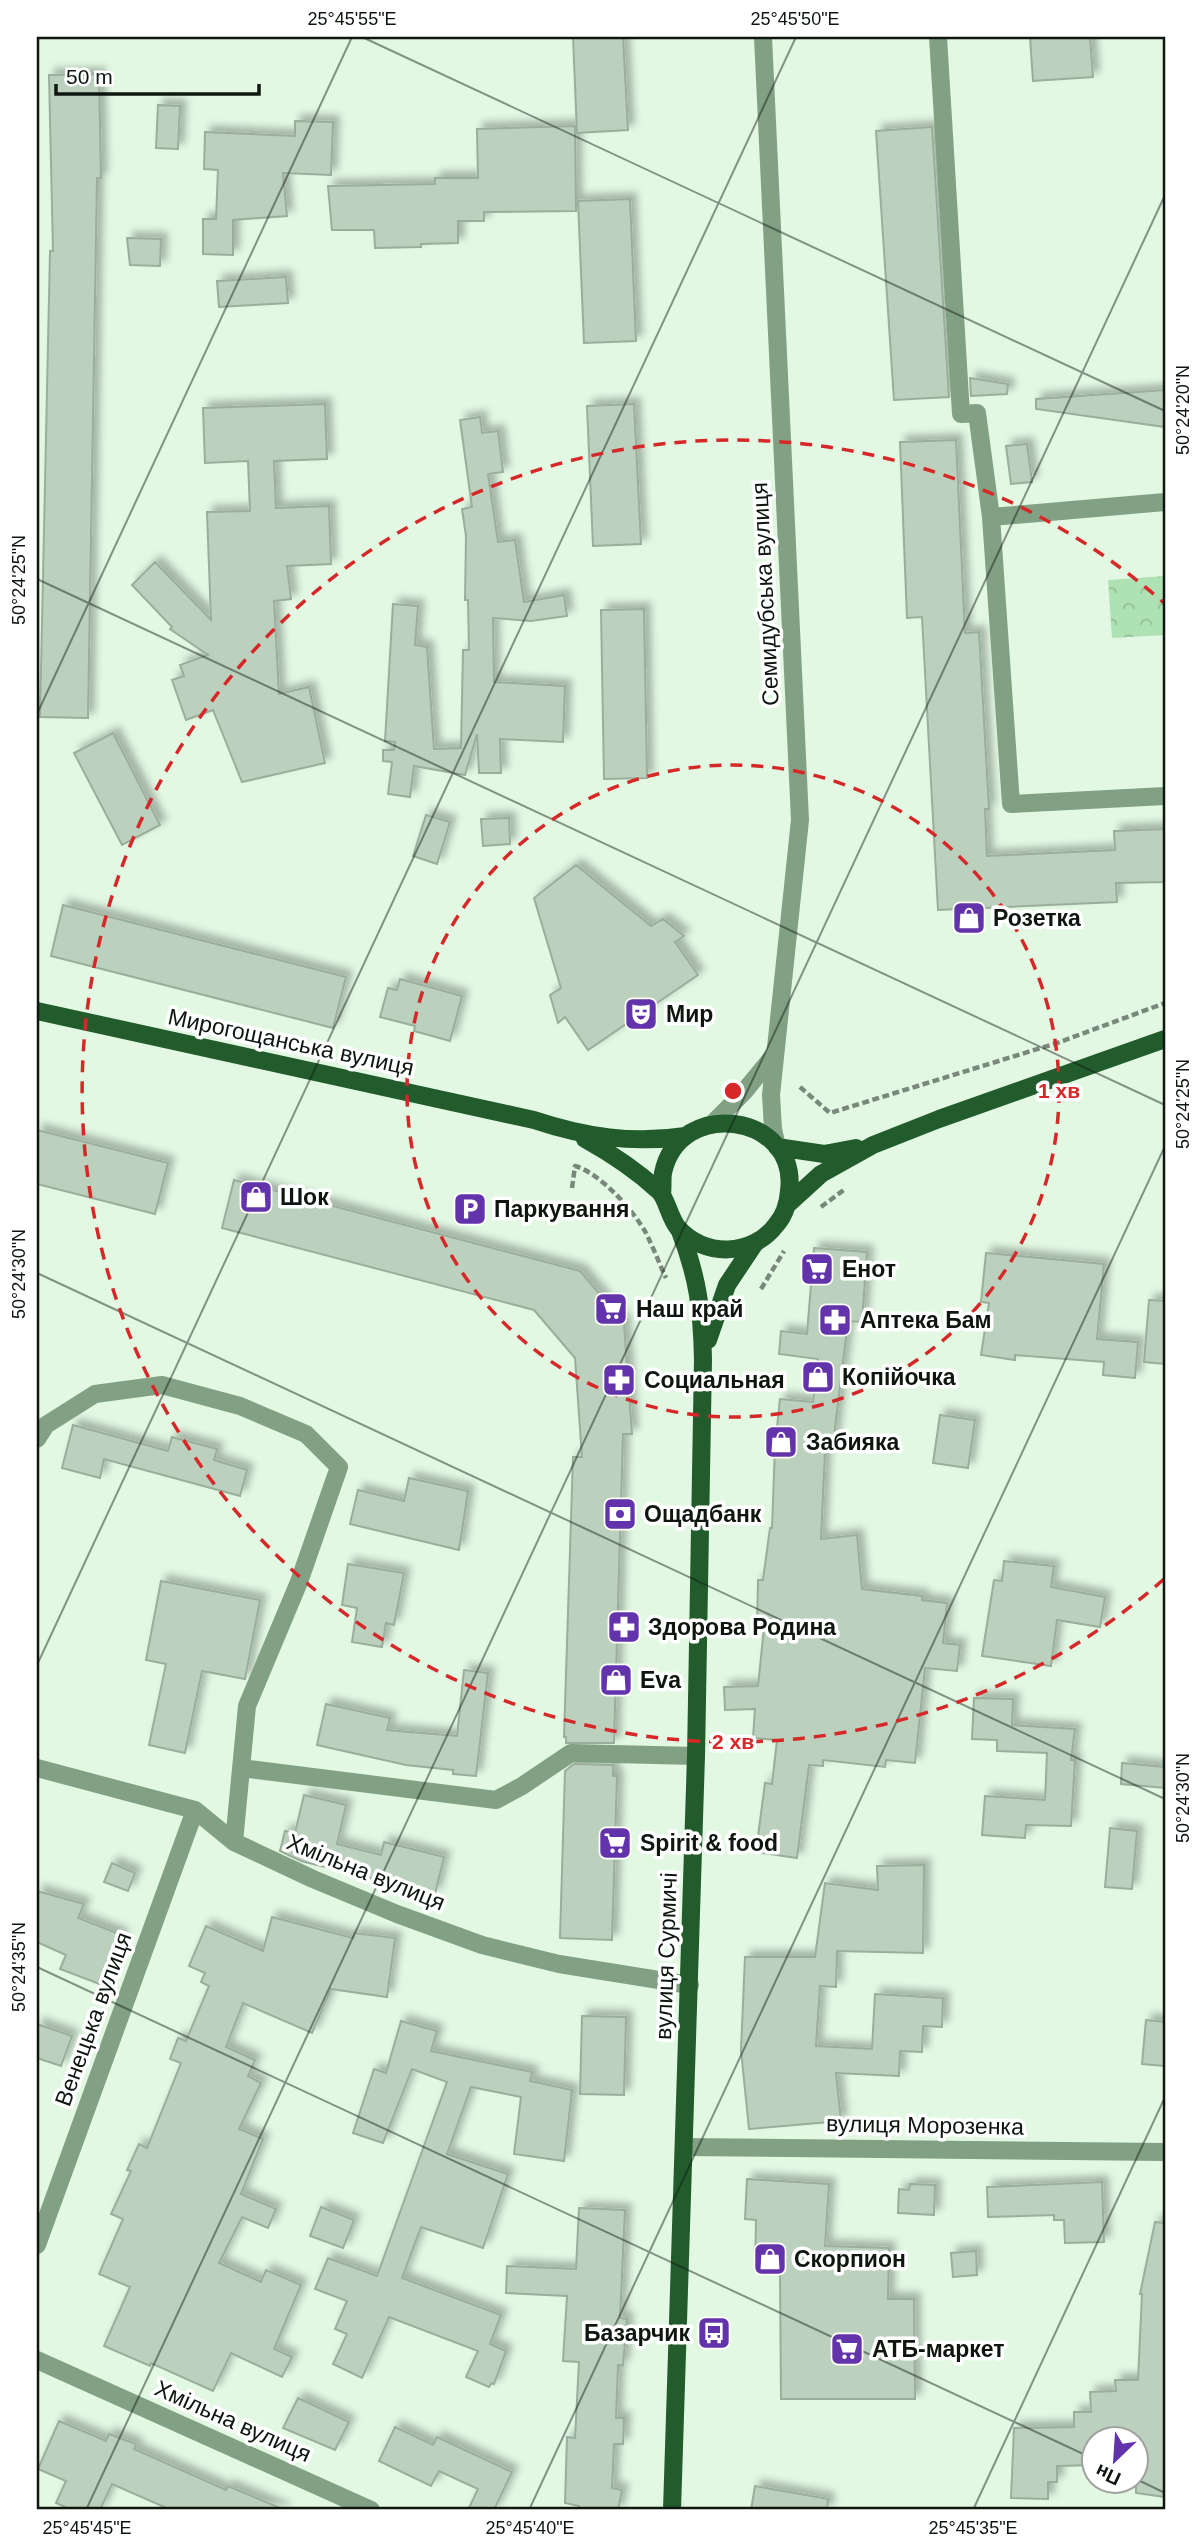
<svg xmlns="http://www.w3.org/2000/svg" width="1202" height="2547" viewBox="0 0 1202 2547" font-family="Helvetica,sans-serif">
<defs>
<pattern id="park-crowns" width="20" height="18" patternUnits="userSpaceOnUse" patternTransform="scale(1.75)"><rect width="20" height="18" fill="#aee1b3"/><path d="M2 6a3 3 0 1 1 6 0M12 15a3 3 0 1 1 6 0" fill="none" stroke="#94c099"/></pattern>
<filter id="shadow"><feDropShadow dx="6" dy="-6" stdDeviation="3.5" flood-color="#0004"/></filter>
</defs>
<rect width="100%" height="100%" fill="#e2f8e3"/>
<path fill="url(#park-crowns)" d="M1165,576v59l-53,3 -4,-58z"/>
<path fill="#bcd1bd" stroke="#9aae9b" stroke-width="2" filter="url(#shadow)" d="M573,37h50l5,93 -51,3z
M1030,37h60l3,40 -60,4z
M99,74l2,104h-4l-9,540 -48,-1 10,-466h3l-4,-176z
M158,105l22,1 -2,43 -22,-1z
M295,121l38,1 -2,53 -48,-2 4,43 -54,4v35l-30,-1v-35h13l2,-49 -14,-1 1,-37 90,4z
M575,126l1,85 -92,1v9h-26v22l-37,1v3l-46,1 -1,-18h-42l-4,-44 107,-2v-6h43l-1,-49z
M932,127l17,270 -55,3 -18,-269z
M630,199l6,142 -52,2 -6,-142z
M127,238l34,1 -1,27 -30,-1z
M286,277l2,26 -69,4 -2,-26z
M970,378l38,6 -1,10 -36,2z
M1165,390v37l-129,-18v-10z
M325,404l2,55 -53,2 2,47 53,-2 2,58 -44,2 4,33 -17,2 5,93 30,-7 16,76 -83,19 -29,-72 -27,10 -14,-40 12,-4 -4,-11 28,-10 -38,-26 2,-2 -40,-42 23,-23 56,58 -4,-108 43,-1 -2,-50 -43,2 -2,-55z
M634,404l7,140 -48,2 -6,-140z
M480,417l2,16 16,-2 5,41 -15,2 10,68 17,-2 9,62 40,-7 3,21 -36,5 -38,-3 1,64 71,4 -2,56 -63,-3 1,34h-22l-2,-39 -12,41 -51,-9 -4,31 -22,-3 4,-32 -9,-1v-11h11l1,-8 -10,-1 8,-137 25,2 -3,39 12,2 7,102 27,-1 2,-98h6l-1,-50h-3l1,-64 -4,-27 10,-2 -12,-87z
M956,440l9,193 14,-1 10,177h-4l2,47 128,-6 -1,-19 51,-2v53l-49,1 1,19 -179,8 -16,-293 -15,1 -7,-176z
M1027,444l5,38 -21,2 -5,-38z
M644,609l3,169 -43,1 -3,-169z
M113,733l47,92 -38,20 -48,-92z
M426,815l24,7 -13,42 -24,-8z
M509,818l1,26 -27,2 -2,-27z
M576,865l75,61 12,-7 21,17 -9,6 23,33 -110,75 -23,-33 -7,6 -8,-28 11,-7 -27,-90z
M63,905l283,72 -13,51 -282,-72z
M400,979l62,17 -12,45 -36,-10 1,-5 -35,-9 8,-29 9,2z
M37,1130l131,33 -13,51 -118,-30z
M234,1180l346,91 44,52 8,111h-9l-9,309h-48v-6h-2l9,-280h9l-7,-99 -41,-48 -312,-82z
M814,1248l53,4 -5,70 -14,-1 -16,131 -7,-1 -4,88 36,-4 5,54 60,7v4l25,3 -4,40 17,2 -3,26 -32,-3 -10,95 -29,-3 -1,7 -62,-7v6l-14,-1 -12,93 -41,-6 9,-69 7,1 5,-44 -24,-2 2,-29 -30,1 -1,-23 34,-1 6,-58 -7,-1 1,-47h5l7,-52h2l3,-82 5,-47 33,3 5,-43 -39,-5 2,-23 26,3z
M986,1253l118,11 -7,75 41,3 -3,36 -32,-3 1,-13 -89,-7v5l-34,-5 8,-52 -8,-1z
M1149,1300l16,1v63l-21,-2z
M940,1415l35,5 -7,48 -35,-5z
M73,1425l95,26 4,-14 45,12 -3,11 33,10 -7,26 -136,-37 -4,19 -38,-10z
M409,1478l59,13 -9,59 -109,-26 8,-34 46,11z
M1004,1561l50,5 -3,21 54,10 -5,30 -43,-7 -6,46 -69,-10 12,-76 8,1z
M348,1564l56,9 -10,52 -8,-2 -4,24 -30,-5 5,-34 -15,-3z
M161,1581l99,19 -15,79 -43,-8 -17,82 -36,-8 17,-81 -20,-4z
M464,1670l24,3 -12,103 -23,-2v-4l-47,-5 -89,-20 9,-41 64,14 -3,12 70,6z
M974,1698l39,1 -1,26 63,4 -4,31h4l-4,66 -45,-1 -1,13 -43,-3 3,-39 60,4 2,-47 -50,-2v-11l-25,-1z
M1122,1763l43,4v21l-44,-4z
M574,1764l39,1v11h4l-5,164 -52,-2 5,-167z
M304,1795l42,10 -9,39 44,11 3,-13 60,15 -9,37 -134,-33 -21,-10 5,-20 10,2z
M1110,1828l27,3 -5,58 -27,-2z
M112,1863l23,10 -7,18 -24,-9z
M924,1865l-1,88 -86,-2 -1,36 -16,-1 -4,60 56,3 3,-55 68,4 -1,29 -19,-1 -1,26 -22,-1 -1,25 -63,-3 5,48 -92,8 -8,-79 4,-93h70l10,-74 53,7 -1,-24z
M37,1891l47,13 -6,14 44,17 -20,50 -42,-16 6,-14 -29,-13z
M272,1917l81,21 1,-5 41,5 -8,59 -56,-8 -19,44 -69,-30 -17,44 29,13 -7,16 13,7 -22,46 24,10 -22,55 35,15 -8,19 -26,-11 -23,46 42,19 5,-12 35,15 -27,64 18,8 -10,20 -51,-24 -18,38 -62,-28 -1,3 -46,-20 26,-59 -31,-13 24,-55 -12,-5 20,-43 -4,-1 12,-26 8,4 34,-85 -11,-4 8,-21 8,3 23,-55 -8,-4 4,-9 -16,-7 17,-40 57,25z
M582,2016l44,1 -2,78 -44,-1z
M1146,2020l19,2v44l-23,-2z
M401,2021l36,10 -6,20 101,21 -2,9 42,9 -8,71 -50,-7 7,-57 -50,-10 -24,67 61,20 -25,74 -62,-21 -19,51 99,37 -11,29 16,7 -12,33 -2,-1 -3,4 -23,-10 12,-26 -89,-34 -27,61 -29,-14 14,-30 -12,-5 12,-28 -32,-12 13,-31 49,18 70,-194 -35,-13 -29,74 -30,-10 21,-64 12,4z
M37,2024l35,12 -11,30 -24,-8z
M747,2179l82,5 -4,62 64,2 -1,51h26l1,100h-134l-1,-129 -25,-1 1,-49 -11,-1z
M1102,2182l2,60 -39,1 -1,-23h-10v-5l-66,2 -1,-30z
M910,2184l25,1 -1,30 -36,-2 1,-24 10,1z
M321,2207l33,13 -11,28 -33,-12z
M579,2208l46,2 -5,108 7,1 -4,46h-5l-2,53h8l-1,26h-9l-2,44 10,2 -4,20h-40l1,-4 -14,-3 2,-66 8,1 4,-76 -16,-1 4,-65 -61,-3 1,-27 69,3z
M1155,2222l10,1v274l-29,-4v-54h-42v26l-37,1v16h-9v17l-37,-1 3,-70 60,-1v-15h17l-1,-20 26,-1 -1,-11h23l4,-86h-2z
M976,2251l1,24 -24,2 -2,-24z
M298,2398l51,24 -14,28 -52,-22z
M59,2421l47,20 3,-7 27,10 -2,5 92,41 2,-4 57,24h-114l-59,-26 -12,26h-28l-16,-7 10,-22 -28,-12z
M395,2427l38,18 4,-8 75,35 -18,38h-26l10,-21 -39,-18 -8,15 -52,-25z
M755,2486l73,13 -1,11h-76z"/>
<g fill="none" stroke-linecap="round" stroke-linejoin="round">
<path stroke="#79887a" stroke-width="4.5" stroke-dasharray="7 3.5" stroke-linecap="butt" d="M800,1087l30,26 227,-70 108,-40
M572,1188l3,-22c25,7 58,44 71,67 7,14 13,30 20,45
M821,1207l24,-18
M761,1289l23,-38"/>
<path stroke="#82a084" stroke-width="18" d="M763,37l37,783 -29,275 2,34 4,18
M938,37l23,377 16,-1 14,104 20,287 154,-8
M991,517l174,-15
M712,1124l31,-31 32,-39
M37,1439l9,-14 49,-31 67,-9 78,21 66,28 33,33 -40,115 -52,124 -13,136
M37,1768l158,42 39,32 79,37 84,35 85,31 77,19 131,21
M241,1768l255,32 26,-14 49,-33 125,3
M684,2147l481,5
M37,2245l158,-435
M37,2360l334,150"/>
<path stroke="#225c2c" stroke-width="18" d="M37,1011l497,109c51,17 99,24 152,16
M585,1139c27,15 51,31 74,52 8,8 10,26 19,37 26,30 75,28 98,-3 9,-10 12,-21 13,-34 10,-77 -110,-95 -126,-18 -1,6 0,14 -1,21
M777,1147l47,7 32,-6
M788,1204l33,-30 52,-29 66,-26 226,-80
M708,1340l19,-55 28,-42
M672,2510l24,-754 7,-396c-1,-50 -5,-82 -23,-129"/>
</g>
<path fill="none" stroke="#0e160f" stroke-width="2" stroke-opacity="0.45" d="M362,37l803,374M37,579l1128,526M37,714l315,-677M37,1273l1128,526M37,1665l759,-1628M37,1967l1057,492M1136,2479l29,14M86,2510l1079,-2315M529,2510l636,-1364M973,2510l192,-413"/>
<g fill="none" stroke="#d62828" stroke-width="3.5" stroke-dasharray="12 9">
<circle cx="733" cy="1091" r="326"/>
<path d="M1164 1579A651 651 0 1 1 1164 603"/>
</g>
<defs>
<symbol id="shop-square" viewBox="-11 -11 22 22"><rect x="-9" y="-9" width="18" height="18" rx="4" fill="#6333ab" stroke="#fff"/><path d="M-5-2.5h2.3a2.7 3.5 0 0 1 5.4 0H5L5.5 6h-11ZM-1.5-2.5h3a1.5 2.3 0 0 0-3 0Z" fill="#fff"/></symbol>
<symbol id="theatre-square" viewBox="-11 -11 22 22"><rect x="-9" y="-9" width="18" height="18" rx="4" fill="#6333ab" stroke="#fff"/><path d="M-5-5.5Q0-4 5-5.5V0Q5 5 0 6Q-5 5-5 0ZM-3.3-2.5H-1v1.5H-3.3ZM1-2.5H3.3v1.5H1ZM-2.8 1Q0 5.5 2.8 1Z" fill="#fff"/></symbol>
<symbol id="parking-square" viewBox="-11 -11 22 22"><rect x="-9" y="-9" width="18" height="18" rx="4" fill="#6333ab" stroke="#fff"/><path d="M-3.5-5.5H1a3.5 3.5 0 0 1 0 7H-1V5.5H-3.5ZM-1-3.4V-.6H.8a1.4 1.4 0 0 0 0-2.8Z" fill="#fff"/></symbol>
<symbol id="supermarket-square" viewBox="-11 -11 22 22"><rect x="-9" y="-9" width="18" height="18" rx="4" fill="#6333ab" stroke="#fff"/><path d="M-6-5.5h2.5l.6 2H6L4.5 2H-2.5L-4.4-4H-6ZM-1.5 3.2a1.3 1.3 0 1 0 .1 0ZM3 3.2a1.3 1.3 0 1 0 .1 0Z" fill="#fff"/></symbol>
<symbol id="pharmacy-square" viewBox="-11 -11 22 22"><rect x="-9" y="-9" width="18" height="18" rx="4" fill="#6333ab" stroke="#fff"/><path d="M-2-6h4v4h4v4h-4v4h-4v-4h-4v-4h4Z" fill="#fff"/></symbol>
<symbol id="bank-square" viewBox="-11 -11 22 22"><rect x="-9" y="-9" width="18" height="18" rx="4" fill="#6333ab" stroke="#fff"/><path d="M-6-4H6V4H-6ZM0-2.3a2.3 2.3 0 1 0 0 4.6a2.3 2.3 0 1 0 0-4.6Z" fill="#fff"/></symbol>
<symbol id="bus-square" viewBox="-11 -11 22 22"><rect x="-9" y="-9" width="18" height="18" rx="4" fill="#6333ab" stroke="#fff"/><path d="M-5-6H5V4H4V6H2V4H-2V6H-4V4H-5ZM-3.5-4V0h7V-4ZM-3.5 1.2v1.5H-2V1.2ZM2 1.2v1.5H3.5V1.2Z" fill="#fff"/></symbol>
</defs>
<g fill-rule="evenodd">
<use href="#shop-square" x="950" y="899" width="38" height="38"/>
<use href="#theatre-square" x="622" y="995" width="38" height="38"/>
<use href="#shop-square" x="237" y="1178" width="38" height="38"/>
<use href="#parking-square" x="451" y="1190" width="38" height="38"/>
<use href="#supermarket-square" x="798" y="1250" width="38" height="38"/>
<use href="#supermarket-square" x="592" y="1290" width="38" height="38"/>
<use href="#pharmacy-square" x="816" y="1301" width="38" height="38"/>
<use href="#shop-square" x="799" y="1358" width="38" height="38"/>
<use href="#pharmacy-square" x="600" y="1361" width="38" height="38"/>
<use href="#shop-square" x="762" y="1423" width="38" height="38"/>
<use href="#bank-square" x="601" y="1495" width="38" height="38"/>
<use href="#pharmacy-square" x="605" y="1608" width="38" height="38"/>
<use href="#shop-square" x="597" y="1661" width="38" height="38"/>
<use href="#supermarket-square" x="596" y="1824" width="38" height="38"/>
<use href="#shop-square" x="751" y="2240" width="38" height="38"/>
<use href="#bus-square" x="695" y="2314" width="38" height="38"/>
<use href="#supermarket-square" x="828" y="2330" width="38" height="38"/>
</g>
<g text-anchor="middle" stroke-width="7" stroke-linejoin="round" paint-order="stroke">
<g font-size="23" fill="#0e160f" stroke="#fff">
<text transform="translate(765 594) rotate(-93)" y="8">Семидубська вулиця</text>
<text transform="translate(291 1042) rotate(12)" y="8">Мирогощанська вулиця</text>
<text transform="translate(366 1872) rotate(22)" y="8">Хмільна вулиця</text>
<text transform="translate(666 1956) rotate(-88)" y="8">вулиця Сурмичі</text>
<text transform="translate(93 2019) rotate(-70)" y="8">Венецька вулиця</text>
<text transform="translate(925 2125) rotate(1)" y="8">вулиця Морозенка</text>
<text transform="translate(233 2421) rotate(24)" y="8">Хмільна вулиця</text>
</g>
<g font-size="23" font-weight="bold" fill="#0e160f" stroke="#fff" text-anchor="start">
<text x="993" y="926">Розетка</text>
<text x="666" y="1022">Мир</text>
<text x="280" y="1205">Шок</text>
<text x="494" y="1217">Паркування</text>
<text x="842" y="1277">Енот</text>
<text x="636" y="1317">Наш край</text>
<text x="860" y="1328">Аптека Бам</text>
<text x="842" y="1385">Копійочка</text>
<text x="644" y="1388">Социальная</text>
<text x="806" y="1450">Забияка</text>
<text x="644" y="1522">Ощадбанк</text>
<text x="648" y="1635">Здорова Родина</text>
<text x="640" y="1688">Eva</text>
<text x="640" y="1851">Spirit &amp; food</text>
<text x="794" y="2267">Скорпион</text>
<text x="690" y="2341" text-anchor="end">Базарчик</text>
<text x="872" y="2357">АТБ-маркет</text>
</g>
</g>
<circle cx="733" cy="1091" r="10" fill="#d62828" stroke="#fff" stroke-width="3.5"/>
<g font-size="21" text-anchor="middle" font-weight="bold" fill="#d62828" stroke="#fff" stroke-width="7" stroke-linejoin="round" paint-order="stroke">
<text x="1059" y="1098">1 хв</text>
<text x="733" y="1749">2 хв</text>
</g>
<rect width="1202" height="2547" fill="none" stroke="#ffffff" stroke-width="77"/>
<g transform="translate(1115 2460) rotate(205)"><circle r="33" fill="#ffffff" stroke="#9fa29f" stroke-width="2"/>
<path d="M0-5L12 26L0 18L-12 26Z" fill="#6333ab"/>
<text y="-10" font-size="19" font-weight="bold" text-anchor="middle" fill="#0e160f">Пн</text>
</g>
<path d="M56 84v10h203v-10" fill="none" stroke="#0e160f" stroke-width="3.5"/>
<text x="66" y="84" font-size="21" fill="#0e160f" stroke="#ffffff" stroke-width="5" paint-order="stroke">50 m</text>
<rect x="38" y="38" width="1126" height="2470" fill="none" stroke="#0e160f" stroke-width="2.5"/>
<g font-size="18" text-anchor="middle" fill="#0e160f">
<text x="352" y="25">25°45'55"E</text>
<text x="795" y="25">25°45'50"E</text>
<text transform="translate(1183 410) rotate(-90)" y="6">50°24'20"N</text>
<text transform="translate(19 580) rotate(-90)" y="6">50°24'25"N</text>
<text transform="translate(1183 1104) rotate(-90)" y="6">50°24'25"N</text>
<text transform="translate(19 1274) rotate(-90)" y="6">50°24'30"N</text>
<text transform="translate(1183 1798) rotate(-90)" y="6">50°24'30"N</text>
<text transform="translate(19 1967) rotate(-90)" y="6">50°24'35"N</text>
<text x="87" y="2534">25°45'45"E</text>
<text x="530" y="2534">25°45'40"E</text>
<text x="973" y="2534">25°45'35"E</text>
</g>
</svg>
